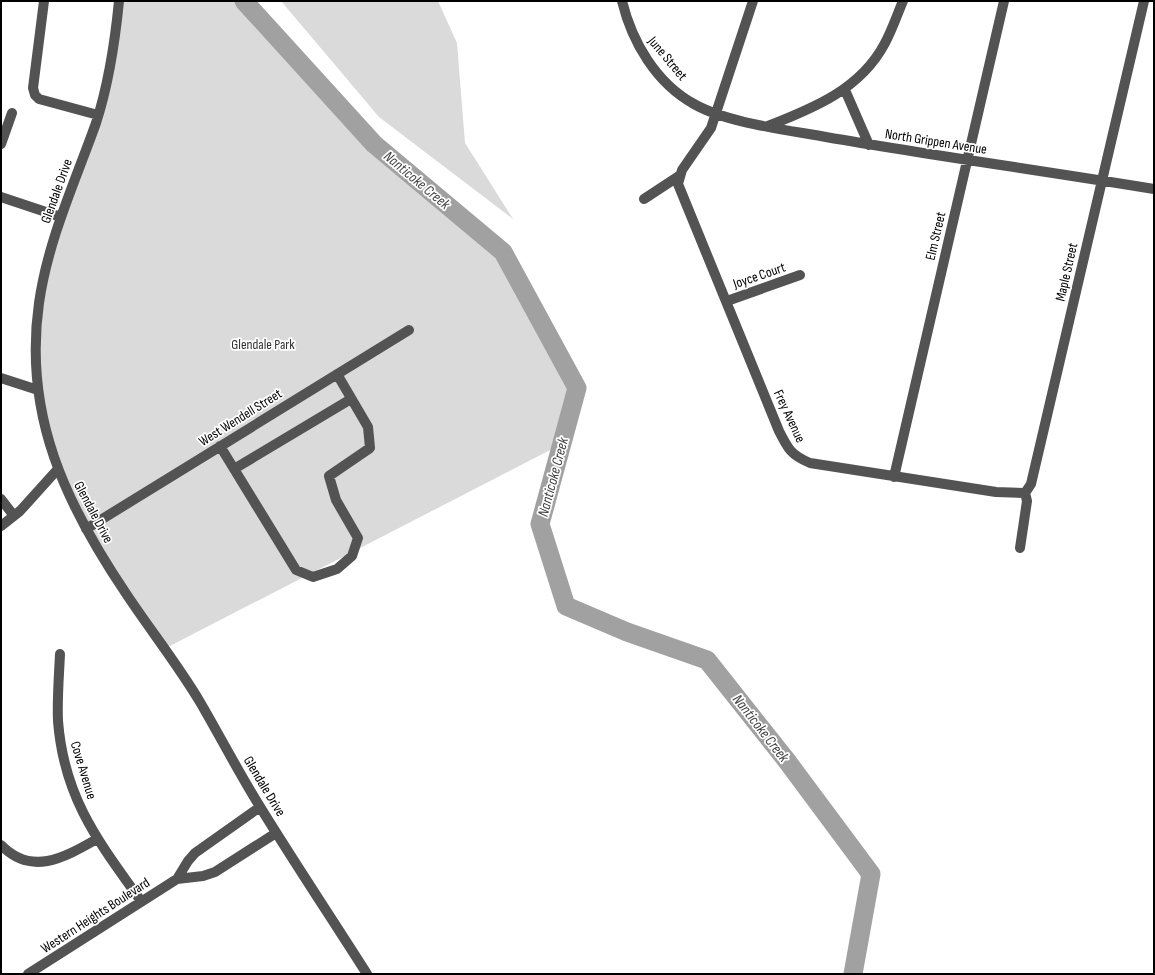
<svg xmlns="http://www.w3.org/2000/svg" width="1155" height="975" viewBox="0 0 1155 975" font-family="'Sofia Sans Condensed',sans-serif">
<rect width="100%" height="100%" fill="#fff"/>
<path fill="#dadada" d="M119,1h129l126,143 129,108 74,136 -15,56 -398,205 -95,-150 -31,-109 1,-87 68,-220z
M281,1h157l19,42 8,100 48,76 -134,-102z"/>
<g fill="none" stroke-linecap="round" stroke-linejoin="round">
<path stroke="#a1a1a1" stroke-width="19" d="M244,1l130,143 129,108 74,136 -37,136 26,82 61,26 80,28 80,101 84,113 -18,100"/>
<path stroke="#535353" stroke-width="10" d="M44,1l-11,87 2,7 4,4 59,16
M119,1c-4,41 -10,82 -23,122 -21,59 -48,117 -57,180 -16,112 27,202 88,292 24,36 51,70 73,107 21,36 40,73 62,108 34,55 70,109 105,164
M622,1c10,41 34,82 72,103 33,19 94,26 132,33 109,19 219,34 328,52
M753,1l-42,127 -29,42 -4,14 101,247c9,18 12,24 31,32l186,29 29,1
M845,90l24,55
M768,126c46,-18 93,-37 117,-83 7,-13 12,-28 18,-42
M1,144l11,-31
M1,197l60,20
M644,199l35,-23
M727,301l73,-26
M1,378l37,12
M220,446l76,124 17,7 24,-8 15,-13 6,-18 -22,-38 -7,-24 41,-28 -2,-21 -31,-53
M234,469l117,-70
M894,477l110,-476
M1,499l13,17
M1,526l19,-15 37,-41
M86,529l323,-199
M1020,548l7,-47 -2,-8 6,-9 113,-483
M60,654c-1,22 -3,45 -2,67 6,77 40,120 83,180
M260,807l-65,46 -7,8 -11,18 26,-3 12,-4 61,-39
M1,845c31,32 64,12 96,-6
M28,974l149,-95"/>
</g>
<g text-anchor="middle" stroke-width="3.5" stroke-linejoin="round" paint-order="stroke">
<g font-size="14" fill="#000" stroke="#fff">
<text transform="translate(668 58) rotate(50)" y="5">June Street</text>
<text transform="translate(936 141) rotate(9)" y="5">North Grippen Avenue</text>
<text transform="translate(56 191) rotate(-70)" y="5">Glendale Drive</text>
<text transform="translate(935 236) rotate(-77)" y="5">Elm Street</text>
<text transform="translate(1066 272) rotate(-77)" y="5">Maple Street</text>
<text transform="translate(759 275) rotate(-19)" y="5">Joyce Court</text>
<text transform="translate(790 416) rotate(65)" y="5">Frey Avenue</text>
<text transform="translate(240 417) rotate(-32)" y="5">West Wendell Street</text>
<text transform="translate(94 512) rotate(62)" y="5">Glendale Drive</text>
<text transform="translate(84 770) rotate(73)" y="5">Cove Avenue</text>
<text transform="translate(265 786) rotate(59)" y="5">Glendale Drive</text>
<text transform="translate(95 915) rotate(-33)" y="5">Western Heights Boulevard</text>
</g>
<g font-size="14" fill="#313131" stroke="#fff">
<text x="263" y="349">Glendale Park</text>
</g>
<g font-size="15" font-style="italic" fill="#424242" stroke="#fff">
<text transform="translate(417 180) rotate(40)" y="5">Nanticoke Creek</text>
<text transform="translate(553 477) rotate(-75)" y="5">Nanticoke Creek</text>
<text transform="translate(761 728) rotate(52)" y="5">Nanticoke Creek</text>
</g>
</g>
<rect width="1155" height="975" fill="none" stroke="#000000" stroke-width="4"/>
</svg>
